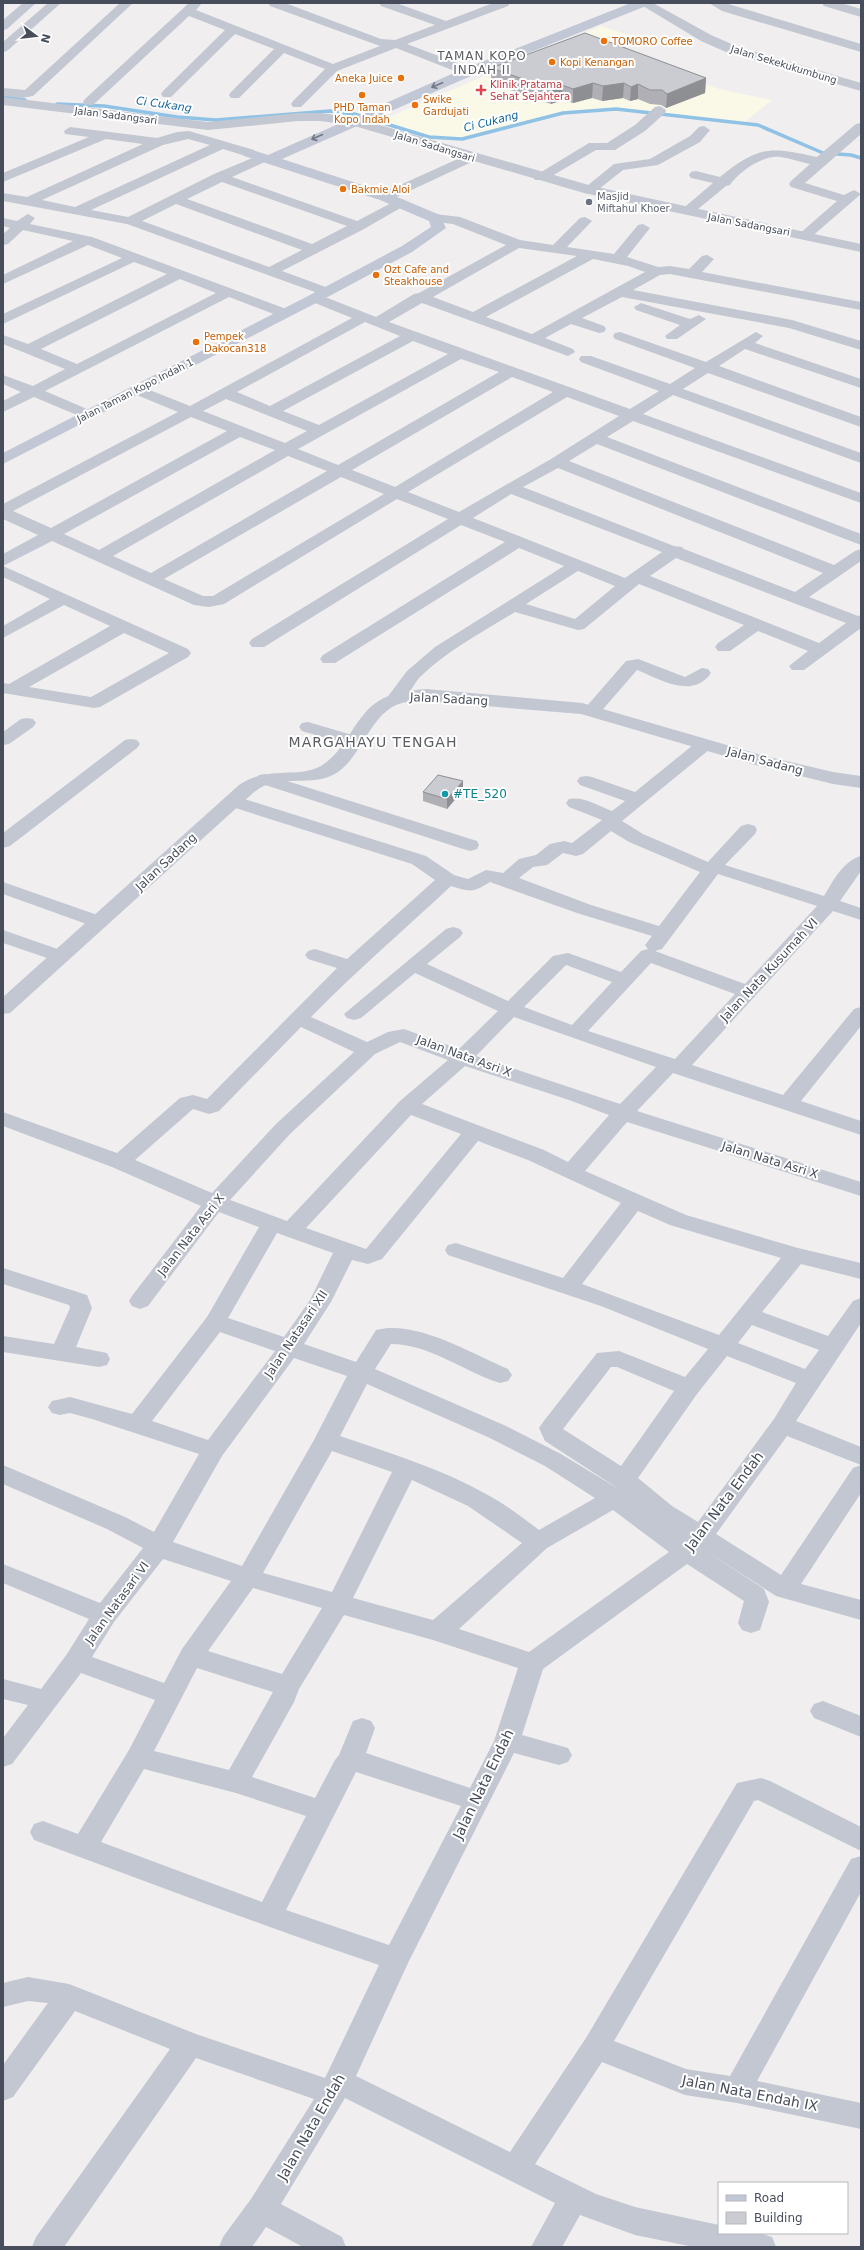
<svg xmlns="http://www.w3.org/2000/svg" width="864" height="2250" viewBox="0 0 864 2250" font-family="'DejaVu Sans',sans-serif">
<rect width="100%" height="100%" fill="#f0eeee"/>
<path fill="#faf9e8" d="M601,26l31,10 -6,2 10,4 -21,8 104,39 53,11 -31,25 -117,-16 -59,2 -107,28 -34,-2 -47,-15z"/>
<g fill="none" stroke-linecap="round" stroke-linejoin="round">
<path stroke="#8fc2e5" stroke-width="3.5" d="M3,96l22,4
M57,104l47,2 73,11 39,3 114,-9 24,3 75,23 33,2 101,-26 53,-4 142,16 65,28 28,2 10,3"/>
<path fill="#c2c7d2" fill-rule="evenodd" d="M23,3h13l-29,26 -4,1v-10z
M48,3h13l-54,48 -4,1v-10z
M120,3h13l-100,93 -12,2 -18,-2v-8l22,2z
M189,3h13l-6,7 137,54 47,-18 -110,-40 -2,-3h17l96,36 14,1 40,-15 -54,-19 -2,-3h17l50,18 47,-18h17l-2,3 -101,38 66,25 2,3 -2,3h-8l-69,-27 -59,23 -36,36h-8l-2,-3 2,-3 32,-32 -41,-16 -45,45h-8l-2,-3 2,-3 43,-43 -39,-15 -64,63h-8l-2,-3 2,-3 62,-61 -36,-14 -96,89h-8l-2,-3 2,-3z
M709,3h16l136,41v8l-139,-41z
M822,3h19l20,6v8l-37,-11z
M660,106l6,4 -1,3 -20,18 -30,19h-19l-51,30h-10l-2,-3 56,-34h18l28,-18 20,-18z
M861,123v11l-56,49 39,12 10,-5 7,4 -51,44h-10l-2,-3 39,-34 -46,-14 -2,-3 2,-3 19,-17c-10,-2 -20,-6 -30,-7 -18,-2 -41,15 -50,28l-4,1 -34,28 -5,1 -7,-4 33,-28 -22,-5 -2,-3 2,-3 5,-1 24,6c40,-32 50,-30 97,-20l39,-33z
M704,126l6,4 -10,12 -42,23 -35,5 -29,23 -5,1 -7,-4 32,-26 36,-5 40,-23 9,-9z
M70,127l87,11 20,-6 12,-1 65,19 2,3 -7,4 -26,-8 -132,61 37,7 86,-43 48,-20 5,1 2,3 -2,3 -35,16 125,44 40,-21 5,-1 7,4 -45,26 -82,42 49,18 2,3 -2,3 -5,1 -199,-72 -124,-23v-8l24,4 116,-53 -37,-5 -103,43v-9l86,-36 -24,-3 -1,-3zM188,139l22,6 -135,62 -33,-7 121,-55zM222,182l125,44 -35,18 -125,-45zM176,204l126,46 -33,17 -127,-46z
M471,153l5,1 2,3 -2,3 -86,40 -5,1 -7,-4 2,-3z
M28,214l7,4 -5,6 62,13 197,73 2,3 -7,4 -5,-1 -50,-19 -184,94 49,21 3,3 -3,3h-10l-50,-21 -31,15v-11l18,-9 -18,-8v-9l30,11 32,-17 -62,-25v-9l25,9 139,-70 -33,-12 -131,62v-10l119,-56 -34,-13 -85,39v-9l70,-34 -50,-11 -15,14 -5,1v-11l7,-6 -7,-2v-8l14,3zM180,279l36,14 -139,71 -36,-15z
M435,214l25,3 60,23 33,5 27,-27 5,-1 7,4 -25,26 47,7 24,-29 5,-1 7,4 -23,29 31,10 12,-1 19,3 13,-13 5,-1 7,4 -12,13 159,30v8l-191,-36 -10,1 -27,15 159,30 69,21v9l-72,-22 -167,-31 -40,21 22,8 2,3 -2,3 -5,1 -28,-9 -26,14 28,11 2,3 -7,4 -146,-53 -33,19 241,87 29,-18 -78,-29 -2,-3 2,-3h10l79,28 25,-16 -80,-29 -2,-3 2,-3 5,-1 86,30 50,-30 7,4 -8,7 106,36v9l-116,-39 -26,17 142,51v10l-153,-54 -25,16 178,64v10l-188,-68 -30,19 218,79v10l-228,-82 -26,16 254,97v11l-264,-101 -28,17 265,104 21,-14 6,-2v12l-52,36 49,19 3,-1v13l-57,42h-12l-3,-4 19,-15 -50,-20 -28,20h-12l-3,-4 3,-4 26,-18 -105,-41 -55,45 -6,1 -63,-18c-32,20 -69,39 -96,66 -9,11 -14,29 -30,25l-3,-4 21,-28 28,-24 129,-81 -45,-18 -184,115h-12l-3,-4 3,-4 182,-113 -44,-17 -197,122h-12l-3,-4 3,-4 196,-120 -51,-20 -173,105 -15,3 -15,-2 -142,-64 -49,25v-12l35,-19 -35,-16v-15l175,-92 -46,-19 -3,-3 3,-3h10l48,19 162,-88 -42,-17 -2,-3 2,-3h10l56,22 38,-23 5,-1 87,-48 -53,-21 -23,-3 -2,-3 2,-3zM519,248l58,8 -104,56 -40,-15zM593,259l35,7 17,6 -113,62 -46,-17zM365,322l35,14 -130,70 -33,-14zM413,341l35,13 -129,71 -36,-14zM461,359l38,13 -161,93 -40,-16zM512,377l41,15 -158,95 -43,-17zM567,397l52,19 -68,43 -92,53 -51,-20zM226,399l81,32 -22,12 -82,-32zM191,417l36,14 -176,97 -38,-17zM240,437l35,13 -176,100 -35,-16zM288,456l39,15 -176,102 -38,-17zM558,468l265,105 -28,19 -111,-43 -2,-2 -8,-1 -151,-59zM341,477l43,17 -171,102h-10l-39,-17zM511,494l151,58 -37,26 -152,-60zM676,558l170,65 -27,20 -169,-67zM578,571l37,15 -40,33 -49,-15z
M641,303l49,16 9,-4 7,4 -29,20h-10l-2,-3 15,-11 -44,-15 -2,-3z
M3,566l185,83 3,4 -3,4 -88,50 -6,1 -91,-15v-10l6,1 101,-58 -46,-21 -61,33v-12l47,-27 -47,-22zM124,633l45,20 -78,44 -62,-10z
M638,659l47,18 17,-9 6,1 3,4c-19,27 -51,6 -74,-3l-39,45h-12l-3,-4 3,-4 40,-46z
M27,718l6,1 3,4 -3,4 -24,17 -6,1v-13l18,-13z
M308,722l51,15 3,4 -3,4 -6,1 -51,-15 -3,-4 3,-4z
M131,739l6,1 3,4 -3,4 -127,98 -7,2v-15l122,-93z
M704,740l6,1 3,4 -3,4 -88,72 21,13 65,28 33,-36 7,-2 7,2 2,4 -2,4 -30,31 99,31c9,-15 19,-35 37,-40v15l-21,30 21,7v12l-28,-9 -141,154 91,30 71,-86 7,-2v19l-60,75 60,20v14l-188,-62 -36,38 224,71v14l-234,-74 -42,49 101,44 112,33 63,15v16l-60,-15 -39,48 66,24 25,-35 8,-3v25l-65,98 65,26v18l-74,-29 -71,98 65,41 72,-107 8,-3v28l-60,91 60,16v20l-85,-24 -73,-47 61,40 5,13 -9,28 -9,3 -9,-3 -4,-7 6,-22 -57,-37 -144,105 -21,66 46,13 4,7 -4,7 -9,3 -45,-12 -106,210 -52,113 154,76 76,-114 151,-255 24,-5 9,3 91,46v24l-103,-51 -4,1 -140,240 72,28 44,7 121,-217 10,-3v36l-104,189 104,22v26l-124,-26 -52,-8 -83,-33 -67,102 61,30 39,13 84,18v8h41l12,4 4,10h-82l-59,-12 -55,-20 -18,32h-31l24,-44 -210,-105 -64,106 61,33 4,10h-43l-37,-20 -14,20h-33l4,-10 28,-38 63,-100 -118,-41 -132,189h-32l4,-10 134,-188 -95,-38 -62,86 -10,4v-36l45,-62 -20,-2 -25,6v-24l25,-6 41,7 127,50 129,44 54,-113c-116,-39 -232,-83 -345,-125l-4,-8 4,-8 9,-3 35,13 51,-84 26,-50 -74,-27 -69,91 -9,3v-29l25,-33 -25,-6v-20l38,10 26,-35 22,-35 -86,-36v-19l97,39 43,-55 -36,-19 -104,-45v-19l122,52 29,15 45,-78 -107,-35 -22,-6 -10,2 -8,-2 -4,-6 4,-6 18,-4 62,17 75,-97 52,-90 -40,-15 -71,94 -8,3 -8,-3 -3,-5 3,-5 69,-90 -89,-39 -109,-41v-14l114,41 63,-55 13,-3 14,4 130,-131 -29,-9 -3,-4 3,-4 7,-2 32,10 88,-79 -23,-16 -186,-59 -3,-4 3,-4 6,-2 6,2 188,59 28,19 14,4 18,-9 17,3 16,-14 17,-4 14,-11 14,-3 8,2 30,-23 -33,-13 -3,-4 3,-4c14,-3 30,7 43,12l13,-10 -45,-16 -3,-4 3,-4 6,-1 6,1 43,15 63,-51zM611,831l18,11 71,30 -41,54 -68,-21 -72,-27 14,-11 14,-2 16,-12 13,3 7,-2zM718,874l99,32 -72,78 -90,-33 7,-2zM490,882l87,31 75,23 -7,9 3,4 -7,2 -20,21 -53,-19 -15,3 -45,45 -81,-37 33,-27 3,-4 -3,-4 -7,-2 -7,2 -102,85 3,4 7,2 7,-2 54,-45 83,38 -39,38 -55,-20 -16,3 -21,10 -56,-25c45,-46 93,-87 140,-131 19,6 22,7 39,-4zM651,963l84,31 -60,65 -87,-28zM566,965l46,17 -40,43 -48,-18zM514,1017l142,50 -36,37 -144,-48zM301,1027l53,25 -78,72 -64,69 -77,-33 58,-51 16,5 10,-3zM400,1042l48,18 -48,41 -113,120 -57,-21 60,-66 85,-80zM465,1066l104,34 40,15 -41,47 -24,-12 -122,-46zM411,1115l50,19 -95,115 -60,-21zM478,1141l50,19 93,43 -58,75 -107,-35 -8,2 -3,5 3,5 153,51 107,43 -23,28 -66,-26 -22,2 -54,69 -4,6 6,13 77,50 -61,-37 -55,-28 -131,-57 16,-25c39,0 73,28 109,39l8,-2 4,-6 -4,-6c-35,-15 -93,-50 -132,-39l-20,32 -52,-18 27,-42 21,-42 16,4 14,-5zM638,1211l32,14 111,33 -62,77 -137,-51zM277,1233l56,20 -23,47 -26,37 -56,-19zM752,1325l67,25 -14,19 -67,-26zM220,1332l55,19 -67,89 -56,-19zM727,1356l69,27 -22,36 -76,103 -26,-16 -34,-28 59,-84zM294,1358l53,18 -33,64 -72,126 -69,-24 49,-86zM611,1367h6l57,24 -53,75 -58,-37zM367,1384l123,54 55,28 50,32 -56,32c-17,-13 -34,-26 -53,-36 -46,-26 -97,-41 -146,-58zM332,1451l60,21 -60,120 -69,-19zM412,1480l56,26 54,37 -89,77 -80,-22zM613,1510l56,42 -140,100 -70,-23 88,-81zM163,1559l68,22 -49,68 -18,34 -72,-26 22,-35zM253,1588l69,20 -40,66 -74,-23zM344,1615l89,25 85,28 -24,73 -24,47 -104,-35 9,-25 -4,-7 -9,-3 -9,3 -14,34 -4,5 -20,38 -63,-21 42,-75 5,-13zM197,1668l76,24 -44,78 -75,-19zM144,1769l92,24 70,23 -44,86 -161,-60zM356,1772l105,34 -72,139 -103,-35z
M265,774l212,67 2,4 -2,4 -7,2 -7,-2 -204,-66 -3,-4 3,-4z
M3,882l103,36 3,4 -3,4 -7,2 -7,-2 -89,-32z
M3,930l63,22 3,4 -3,4 -7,2 -56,-19z
M3,1268l84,27 5,13 -16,39 31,6 3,6 -3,6 -8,2 -96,-15v-16l51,8 16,-36 -1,-3 -66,-21z
M823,1701l38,15v21l-47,-19 -4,-7 4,-7z"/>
<path fill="#c2c7d2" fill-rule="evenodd" d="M638,3h15l58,32 25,11 125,37v8l-135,-39 -25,-11z
M3,97l205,25 90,-9h22l32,4 240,69 269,58v8l-277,-59 -233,-68 -31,-4h-22l-90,9 -205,-25z
M426,689l156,14 183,53 68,16 28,4v12l-28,-4 -81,-20 -171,-50 -155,-13c-10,0 -21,0 -30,4 -27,13 -34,50 -58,67 -22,15 -49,4 -72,13 -5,2 -9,5 -13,8l-243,220 -7,1v-17l236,-212c30,-20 58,-6 82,-19 11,-7 20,-18 27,-29 23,-37 34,-44 78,-48z"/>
<path fill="#c2c7d5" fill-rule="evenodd" d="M631,3h17l-2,3 -182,73 -182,80 108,35 50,21 6,13 -34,24 -92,49 -317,163v-11l307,-158 92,-49 29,-19 -2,-6 -49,-21 -136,-44 -2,-3 2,-3 5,-1 19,6 186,-82z"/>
</g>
<path fill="#afafb5" d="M491,68l215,10 -1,15 -39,15 -5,-3 -11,-1 -12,-5 -8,2 -7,-3 -21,3 -10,-3 -19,5 -11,-3 -11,4 -60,-21z
M463,790l-16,19 -24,-8v-9z"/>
<path fill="#8e8f93" d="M706,78l-1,15 -39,15 1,-14z
M593,83l-1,15 -19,5v-14z
M624,83l-1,15 -21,3 1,-15z
M638,84v15l-8,2 1,-14z
M562,85v15l-11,4 1,-15z
M463,781v9l-16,19v-10z"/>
<path fill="#cbccd2" stroke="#8e8f93" d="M585,33l121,45 -39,16 -5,-4h-12l-12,-6 -7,3 -7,-4 -21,3 -10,-3 -20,6 -11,-4 -10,4 -61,-21z
M438,775l25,6 -16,18 -24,-7z"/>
<defs><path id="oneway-shaft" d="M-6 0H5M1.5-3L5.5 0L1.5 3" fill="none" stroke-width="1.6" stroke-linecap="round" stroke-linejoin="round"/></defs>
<g stroke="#727885">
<use href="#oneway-shaft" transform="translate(437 85) rotate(157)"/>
<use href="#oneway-shaft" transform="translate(317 137) rotate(156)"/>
</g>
<g fill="#e8710a" stroke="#fff" stroke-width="1.5">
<circle cx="604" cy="41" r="4"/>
<circle cx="552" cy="62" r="4"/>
<circle cx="401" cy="78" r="4"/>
<circle cx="362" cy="95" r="4"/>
<circle cx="415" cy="105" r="4"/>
<circle cx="343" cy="189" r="4"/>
<circle cx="376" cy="275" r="4"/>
<circle cx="196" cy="342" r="4"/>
</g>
<path fill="#e0444e" stroke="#fff" stroke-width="1.5" d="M479 84h4v4h4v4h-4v4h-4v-4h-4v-4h4z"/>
<circle fill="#6b7280" stroke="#fff" stroke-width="1.5" cx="589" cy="202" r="4"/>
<circle fill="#0f9aa8" stroke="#fff" stroke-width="1.5" cx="445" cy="794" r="4"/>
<g text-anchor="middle" stroke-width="4" stroke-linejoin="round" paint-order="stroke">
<g font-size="10" fill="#c56008" stroke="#fff" text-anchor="start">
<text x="612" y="45">TOMORO Coffee</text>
<text x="560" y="66">Kopi Kenangan</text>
<text x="393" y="82" text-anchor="end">Aneka Juice</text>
<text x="423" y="103">Swike<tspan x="423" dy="12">Gardujati</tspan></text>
<text x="362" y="111" text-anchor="middle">PHD Taman<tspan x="362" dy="12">Kopo Indah</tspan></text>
<text x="351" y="193">Bakmie Aloi</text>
<text x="384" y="273">Ozt Cafe and<tspan x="384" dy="12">Steakhouse</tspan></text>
<text x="204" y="340">Pempek<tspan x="204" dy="12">Dakocan318</tspan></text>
</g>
<g font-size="10" fill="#474d5a" stroke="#fff">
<text transform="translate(784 64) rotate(17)" y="4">Jalan Sekekukumbung</text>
<text transform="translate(116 115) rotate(7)" y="4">Jalan Sadangsari</text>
<text transform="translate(435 146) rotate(17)" y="4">Jalan Sadangsari</text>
<text transform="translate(749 224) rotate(11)" y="4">Jalan Sadangsari</text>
<text transform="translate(135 390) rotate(-27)" y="4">Jalan Taman Kopo Indah 1</text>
</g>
<g font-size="10" fill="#be3a42" stroke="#fff" text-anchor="start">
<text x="490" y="88">Klinik Pratama<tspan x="490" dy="12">Sehat Sejahtera</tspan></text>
</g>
<g font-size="10" fill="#5b616d" stroke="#fff" text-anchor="start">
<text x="597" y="200">Masjid<tspan x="597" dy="12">Miftahul Khoer</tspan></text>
</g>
<g font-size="11" font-style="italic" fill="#16679e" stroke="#fff">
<text transform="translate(164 104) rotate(8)" y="4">Ci Cukang</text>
<text transform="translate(491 121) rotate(-14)" y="4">Ci Cukang</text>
</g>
<g font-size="12" letter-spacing="1" fill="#5b5d62" stroke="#fff">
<text x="482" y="60">TAMAN KOPO<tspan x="482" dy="14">INDAH II</tspan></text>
</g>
<g font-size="12" fill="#474d5a" stroke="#fff">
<text transform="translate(449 699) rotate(3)" y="4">Jalan Sadang</text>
<text transform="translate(765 761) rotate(15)" y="4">Jalan Sadang</text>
<text transform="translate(166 862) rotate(-43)" y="4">Jalan Sadang</text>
<text transform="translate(769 970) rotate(-47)" y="4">Jalan Nata Kusumah VI</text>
<text transform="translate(464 1056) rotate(20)" y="4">Jalan Nata Asri X</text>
<text transform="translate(770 1160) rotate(17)" y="4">Jalan Nata Asri X</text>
<text transform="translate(191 1235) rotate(-52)" y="4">Jalan Nata Asri X</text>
<text transform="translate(296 1334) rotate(-56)" y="4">Jalan Natasari XII</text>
<text transform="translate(117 1603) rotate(-54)" y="4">Jalan Natasari VI</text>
</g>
<g font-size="12" fill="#0d838f" stroke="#fff" text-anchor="start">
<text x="453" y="798">#TE_520</text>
</g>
<g font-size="14" letter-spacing="1" fill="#5b5d62" stroke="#fff">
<text x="373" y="747">MARGAHAYU TENGAH</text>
</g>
<g font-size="14" fill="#474d5a" stroke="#fff">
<text transform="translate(724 1501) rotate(-53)" y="5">Jalan Nata Endah</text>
<text transform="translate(483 1784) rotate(-64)" y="5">Jalan Nata Endah</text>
<text transform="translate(750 2093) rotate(11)" y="5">Jalan Nata Endah IX</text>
<text transform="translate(311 2127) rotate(-60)" y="5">Jalan Nata Endah</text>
</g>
</g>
<rect width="864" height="2250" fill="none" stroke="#474d5a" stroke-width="8"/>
<rect x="718" y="2182" width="130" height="52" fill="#ffffff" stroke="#b5b8bd"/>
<rect x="726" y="2195" width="20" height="6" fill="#c2c7d5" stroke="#b5b8bd"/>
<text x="754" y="2202" font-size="12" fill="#474d5a">Road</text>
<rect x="726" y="2212" width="20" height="12" fill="#cbccd2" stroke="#b5b8bd"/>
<text x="754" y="2222" font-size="12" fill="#474d5a">Building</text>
<g transform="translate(36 36) rotate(105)" stroke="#ffffff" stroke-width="3" paint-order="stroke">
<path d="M0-3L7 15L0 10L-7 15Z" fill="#474d5a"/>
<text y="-6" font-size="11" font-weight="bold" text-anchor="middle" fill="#474d5a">N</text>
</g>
</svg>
